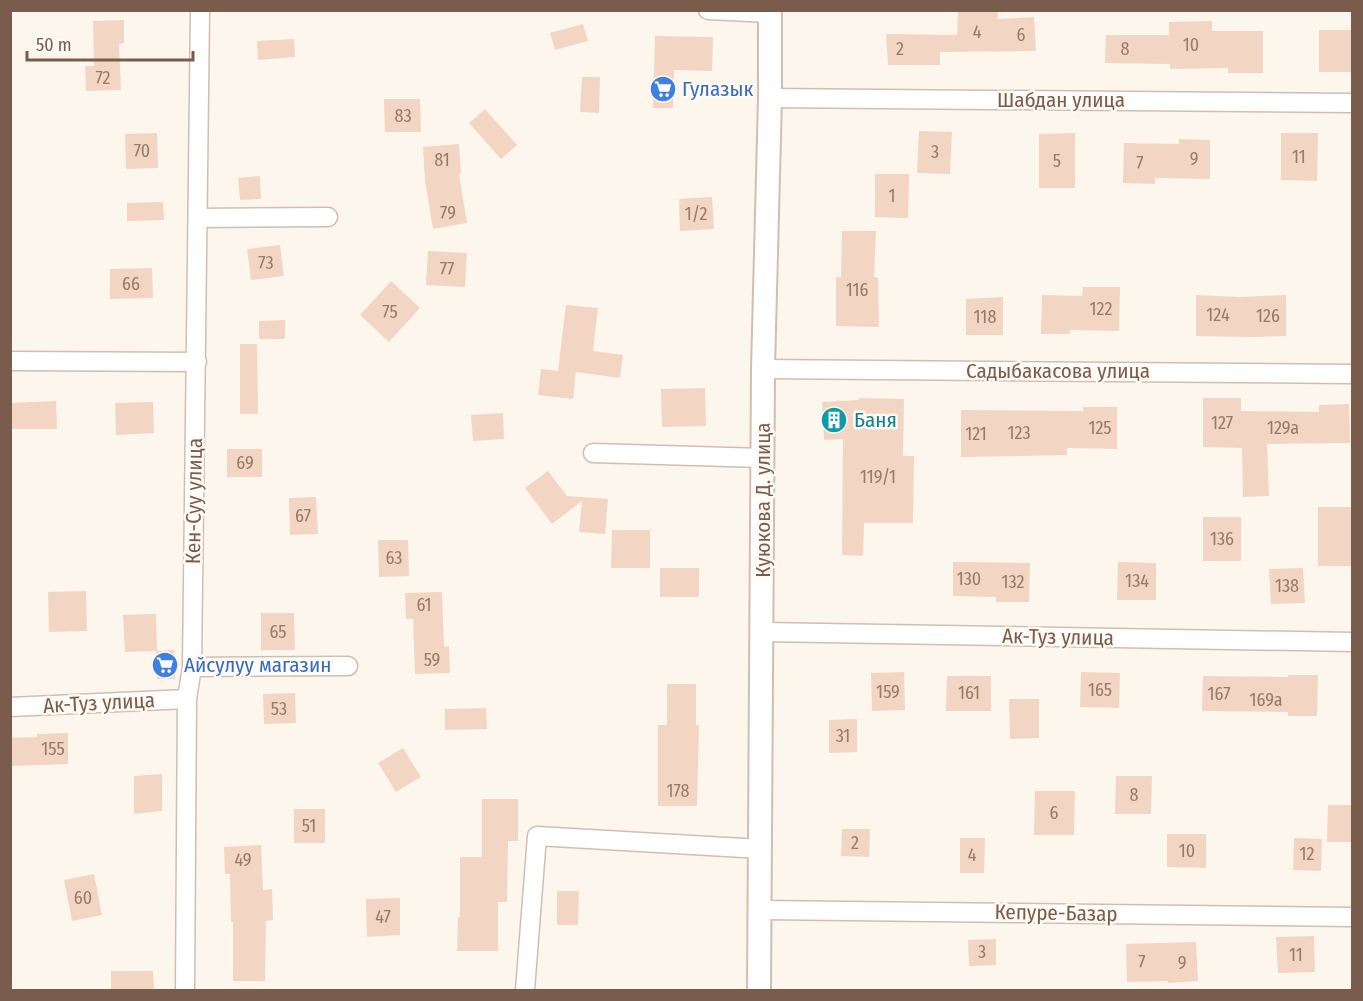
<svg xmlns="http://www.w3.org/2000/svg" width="1363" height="1001" viewBox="0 0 1363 1001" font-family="'Fira Sans Condensed',sans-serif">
<rect width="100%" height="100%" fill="#fdf6ec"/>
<path fill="#f3d5c3" d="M958,11h40v8l36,-2 2,34 -96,1v13h-52l-2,-31 71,1z
M124,20v23l-5,1 2,46 -35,1 -1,-25h9l-1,-45z
M1212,21v10h51v42h-35v-5l-58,1v-5l-65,-1 1,-28h63v-13z
M583,24l5,17 -33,9 -5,-17z
M1319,30h34v42h-34z
M655,36l58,1 -1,34 -38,-1 -1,38h-20z
M294,39l1,18 -37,3 -1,-19z
M582,77h18l-1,36 -19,-1z
M384,99h36l1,33h-36z
M485,109l32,36 -16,14 -32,-36z
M919,131l33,1 -2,42 -33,-1z
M157,133l1,35 -32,1 -1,-35z
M1075,133v55h-36v-54z
M1281,133h37l-1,48 -36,-1z
M1179,139l31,1v39l-55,-1v6l-32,-1 1,-40 55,1z
M459,144l2,30h-2l8,49 -34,6 -8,-48 -2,-34z
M875,174h34l-1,44 -33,-1z
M260,176l1,23 -21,1 -2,-22z
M712,197l2,32 -34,2 -1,-32z
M163,202l1,18 -37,1v-18z
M842,231h34l-2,46 4,1 1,49 -43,-1v-49h5z
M280,245l4,31 -33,4 -4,-31z
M428,251l39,2 -2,34 -39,-2z
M152,268l1,30 -43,1v-30z
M391,281l29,27 -31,34 -29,-27z
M1083,287h37l-1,44 -49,-1v4h-29l1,-39 40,1z
M1196,295l44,2 46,-2v41l-37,1 -53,-1z
M1003,297v38h-37v-36z
M566,305l32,3 -5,43 30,4 -3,23 -44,-6 -3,27 -35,-4 3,-26 17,2z
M285,320v19h-26v-18z
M240,344h17l1,70h-18z
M705,388l1,38 -44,1 -1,-38z
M859,398l45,1 -1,57h11l-1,67h-49l-1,33 -21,-1 1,-116 -19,1 -2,-38 37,-2z
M1203,398h38v13l78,1v-7l30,-1 1,39 -83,1 2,52 -26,1 -1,-49 -39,-1z
M56,401l1,28h-47v-26z
M153,402l1,31 -38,2 -1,-32z
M1083,407h34v42l-50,-1v7l-106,2v-47l122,1z
M503,413l1,26 -31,2 -2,-26z
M227,449h35v28h-35z
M548,471l19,25 41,3 -3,35 -26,-2 3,-31 -30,23 -27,-36z
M316,497l2,37 -28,1 -1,-37z
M1318,507h35v59h-35z
M1203,517h38v44h-38z
M612,530h38v38h-39z
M378,540h30l1,36 -30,1z
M953,562l77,1 -1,39h-33v-5l-43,-1z
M1118,562l38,1v37h-39z
M660,568h39v29h-39z
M1303,568l2,35 -34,1 -2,-35z
M86,591l1,40 -38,1 -1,-40z
M442,592l2,55 5,-1 1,27 -35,1 -2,-55h-7l-1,-26z
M261,613h33l1,37h-34z
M156,614l1,37 17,-1 1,29h-18l-1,-28 -31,1 -2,-37z
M904,672l1,38 -33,1 -1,-38z
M1081,672l39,1 -1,35 -39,-1z
M1288,675h30l-1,41h-29v-4l-86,-1 1,-35 85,1z
M947,676h44v35h-45z
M667,684h29v41h3l-2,81h-39v-81h9z
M295,693l1,30 -32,1 -1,-30z
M1009,699h30v39l-29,1z
M486,708l1,21 -42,1v-21z
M857,719v33l-28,1v-33z
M68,733v31l-58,2v-28l27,-1v-3z
M403,748l18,29 -25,15 -18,-29z
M162,774v37l-28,3v-38z
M1116,776h36l-1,38h-36z
M1035,791h40l-1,44h-40z
M482,799h36v42h-10l-1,61h-9v49h-41l1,-34h2v-60h22z
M1328,805h25v37h-26z
M294,809h31v34h-31z
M842,829h28l-1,28 -28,-1z
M1167,834h39v34l-39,-1z
M960,838h25l-1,35h-24z
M1294,838l28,1 -1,32 -28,-1z
M261,845l2,45 9,-1 1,31 -7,1 -1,60h-32v-59h-2l-1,-48h-5l-1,-27z
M94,874l8,41 -30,6 -8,-41z
M557,891h22l-1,34h-21z
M400,898v37l-33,2 -1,-38z
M1314,936l1,36 -37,1 -2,-36z
M996,939v26l-27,1 -1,-26z
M1196,942l2,39 -30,2v-2l-41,1 -1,-38z
M111,971h42l1,19h-43z"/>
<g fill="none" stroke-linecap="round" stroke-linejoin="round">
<defs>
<path id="minor" d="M708,10l62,3
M770,98l582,5
M199,218l129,-1
M10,361l187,1
M763,369l589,5
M593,453l170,5
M763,632l589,10
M192,667l156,-1
M10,707l177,-8
M759,910l593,7
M185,990l2,-291 5,-32 8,-657
M525,990l12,-154 224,13"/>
<path id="tertiary" d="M759,990l4,-621 7,-271v-88"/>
</defs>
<use href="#minor" stroke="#d1beb0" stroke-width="21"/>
<use href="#tertiary" stroke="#d1beb0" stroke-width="26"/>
<use href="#minor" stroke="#fff" stroke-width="18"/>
<use href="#tertiary" stroke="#fff" stroke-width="22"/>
</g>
<defs>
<symbol id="supermarket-disc" viewBox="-11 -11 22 22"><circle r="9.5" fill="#3f7fe0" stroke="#fffaf3"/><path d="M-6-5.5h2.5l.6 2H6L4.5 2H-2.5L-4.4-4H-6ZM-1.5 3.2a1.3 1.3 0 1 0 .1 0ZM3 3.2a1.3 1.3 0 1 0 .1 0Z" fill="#fff"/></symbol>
<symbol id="building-disc" viewBox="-11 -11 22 22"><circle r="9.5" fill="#0f9aa8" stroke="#fffaf3"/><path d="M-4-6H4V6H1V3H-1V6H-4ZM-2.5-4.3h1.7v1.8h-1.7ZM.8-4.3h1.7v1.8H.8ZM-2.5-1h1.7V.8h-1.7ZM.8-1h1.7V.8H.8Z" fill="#fff"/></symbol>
</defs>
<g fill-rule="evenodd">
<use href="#supermarket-disc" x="648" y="74" width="30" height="30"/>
<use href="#building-disc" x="819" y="405" width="30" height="30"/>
<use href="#supermarket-disc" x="150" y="650" width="30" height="30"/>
</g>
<g text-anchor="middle" stroke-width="5" stroke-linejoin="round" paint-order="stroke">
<g font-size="18" fill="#987a6a">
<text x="977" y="38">4</text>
<text x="1021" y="41">6</text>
<text x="1191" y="51">10</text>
<text x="900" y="55">2</text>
<text x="1125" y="55">8</text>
<text x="103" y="84">72</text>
<text x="403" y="122">83</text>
<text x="142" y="157">70</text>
<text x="935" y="158">3</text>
<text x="1299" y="163">11</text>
<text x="1194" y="165">9</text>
<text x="442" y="166">81</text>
<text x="1057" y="167">5</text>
<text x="1140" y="169">7</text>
<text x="892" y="202">1</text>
<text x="448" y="219">79</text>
<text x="696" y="220">1/2</text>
<text x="266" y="269">73</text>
<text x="447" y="275">77</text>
<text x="131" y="290">66</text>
<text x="857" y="296">116</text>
<text x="1101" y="315">122</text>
<text x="390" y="318">75</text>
<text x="1218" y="321">124</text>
<text x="1268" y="322">126</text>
<text x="985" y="323">118</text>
<text x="1222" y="429">127</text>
<text x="1100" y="434">125</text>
<text x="1283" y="434">129а</text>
<text x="1019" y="439">123</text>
<text x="976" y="440">121</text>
<text x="245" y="469">69</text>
<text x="878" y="483">119/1</text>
<text x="303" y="522">67</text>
<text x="1222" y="545">136</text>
<text x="394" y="564">63</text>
<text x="969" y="585">130</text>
<text x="1137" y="587">134</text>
<text x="1013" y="588">132</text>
<text x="1287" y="592">138</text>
<text x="424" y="611">61</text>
<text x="278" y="638">65</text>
<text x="432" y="666">59</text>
<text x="1100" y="696">165</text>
<text x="888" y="698">159</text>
<text x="969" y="699">161</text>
<text x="1219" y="700">167</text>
<text x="1266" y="706">169а</text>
<text x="279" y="715">53</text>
<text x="843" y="742">31</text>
<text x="53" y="755">155</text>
<text x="678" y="797">178</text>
<text x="1134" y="801">8</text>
<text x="1054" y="819">6</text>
<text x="309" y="832">51</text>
<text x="855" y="849">2</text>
<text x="1187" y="857">10</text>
<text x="1307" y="860">12</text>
<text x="972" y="861">4</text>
<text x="243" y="866">49</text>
<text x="83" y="904">60</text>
<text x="383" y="923">47</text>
<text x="982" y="958">3</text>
<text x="1296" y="961">11</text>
<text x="1142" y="968">7</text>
<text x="1182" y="969">9</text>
</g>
<g font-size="21" fill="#366cbe" stroke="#fffaf3" text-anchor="start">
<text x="682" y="96">Гулазык</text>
<text x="184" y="672">Айсулуу магазин</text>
</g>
<g font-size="21" fill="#7a5c4d" stroke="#fffaf3">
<text x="1061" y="107">Шабдан улица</text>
<text x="1058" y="378">Садыбакасова улица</text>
<text transform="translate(763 500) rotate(-90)" y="7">Куюкова Д. улица</text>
<text transform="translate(194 501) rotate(-89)" y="7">Кен-Суу улица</text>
<text transform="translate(1058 637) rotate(1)" y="7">Ак-Туз улица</text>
<text transform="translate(99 703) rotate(-3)" y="7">Ак-Туз улица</text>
<text transform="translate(1056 913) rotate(1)" y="7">Кепуре-Базар</text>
</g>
<g font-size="21" fill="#0d838f" stroke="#fffaf3" text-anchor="start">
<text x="854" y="427">Баня</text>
</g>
</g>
<rect width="1363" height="1001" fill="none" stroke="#7a5c4d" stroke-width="24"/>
<path d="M27 51v9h166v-9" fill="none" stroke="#7a5c4d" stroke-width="3"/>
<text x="36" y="51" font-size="18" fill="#7a5c4d" stroke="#fffaf3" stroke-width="4.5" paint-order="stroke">50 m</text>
</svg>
